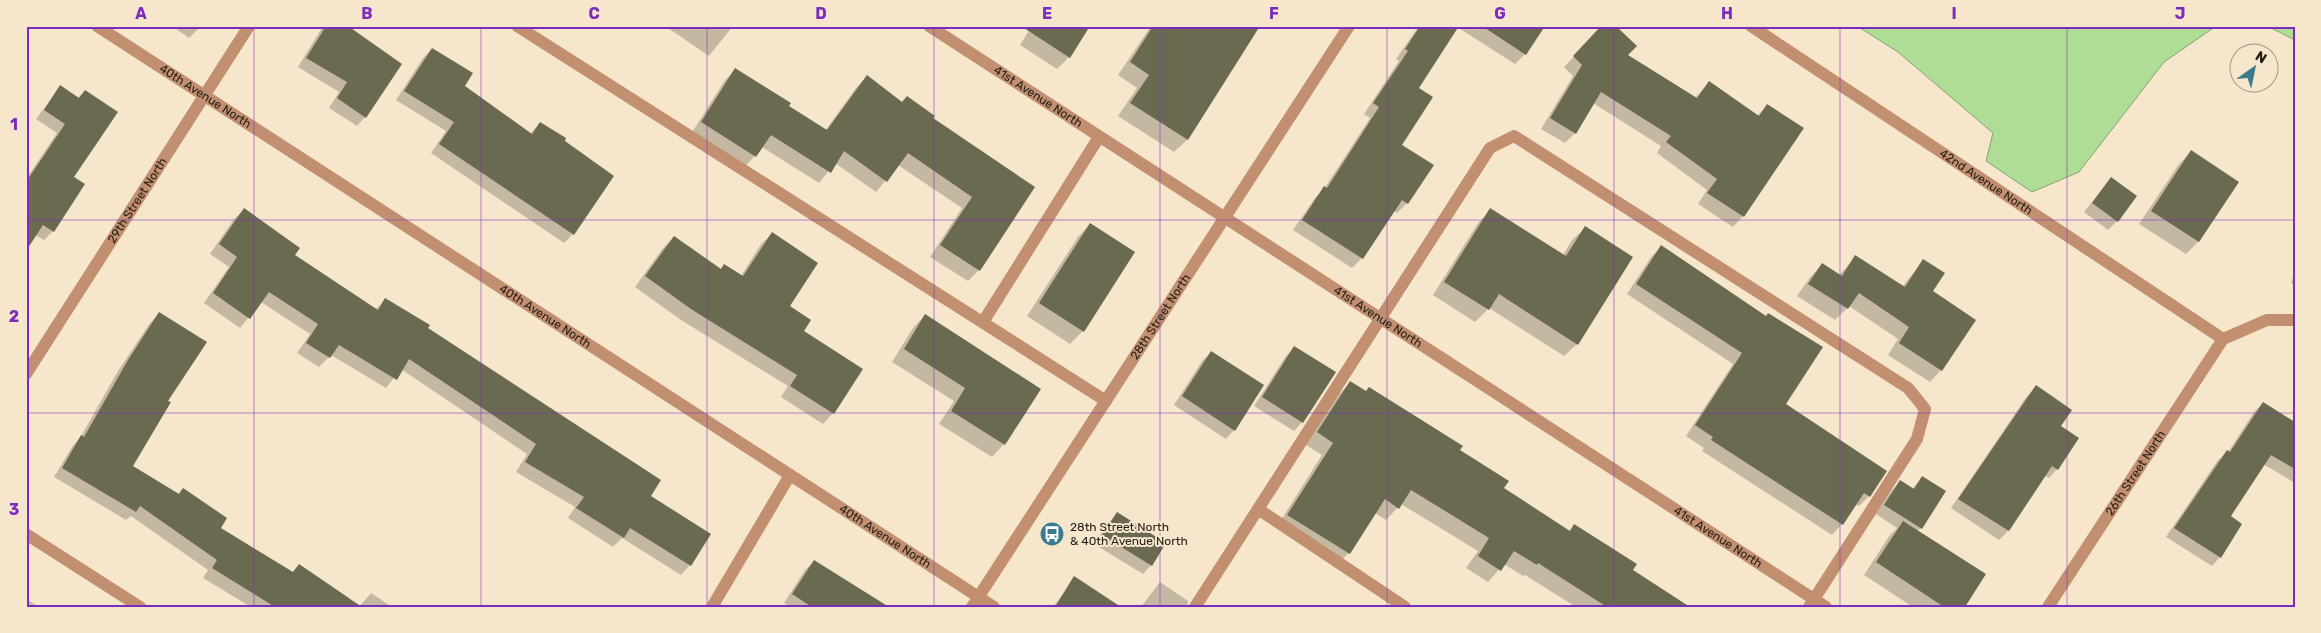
<svg xmlns="http://www.w3.org/2000/svg" width="2321" height="633" viewBox="0 0 2321 633" font-family="Rubik,sans-serif">
<rect width="100%" height="100%" fill="#f6e6cc"/>
<path fill="#b0dd96" stroke="#85a36f" d="M1857,26h359l-52,36 -85,110 -47,20 -46,-31 7,-28 -95,-81z
M2267,26h28v14z"/>
<path fill="#0003" d="M172,26h29l-12,12z
M323,26h23l19,91 -8,9 -28,-18 10,-16 -41,-25z
M665,26h68l-24,30z
M1032,26l37,31 -12,12 -37,-24z
M1151,26l107,2 -71,112 -13,12 -56,-36 19,-28 -19,-13z
M1419,26h124l-18,28 -10,10 -58,-37 -39,61 -17,57 6,58 -10,10 -3,-2 -32,47 -10,10 -59,-38 22,-32 9,-9 46,-71 -6,-4 35,-53 -3,-2z
M1603,26l23,30 69,42 14,-15 48,33 10,-10 -24,110 -10,11 -35,-23 9,-14 -50,-37 4,-7 -68,-43 -18,30 -10,10 -24,-14 32,-53 -9,-9z
M432,49l31,38 67,47 10,-11 33,111 -9,9 -133,-90 15,-22 -50,-31 27,-42z
M735,70l90,61 31,-43 11,-11 34,26 30,15 102,69 -54,83 -11,11 -38,-24 32,-49 -64,-43 -22,27 -41,-29 -16,20 -57,-36 -17,20 -54,-33 34,-54z
M60,87l17,12 8,-8 -12,87 10,6 -30,47 -9,9 -9,-5 -9,14v-70l31,-46 -21,-14z
M2191,152l7,90 -12,12 -47,-30 40,-60z
M2111,178l6,43 -9,9 -24,-18z
M244,210l49,46 82,54 10,-10 264,197 41,68 -9,10 -59,-37 -9,9 -45,-29 7,-11 -59,-35 11,-18 -126,-85 -15,19 -55,-33 -12,12 -22,-14 13,-19 -49,-32 -21,26 -36,-25 25,-36 -19,-13 24,-35z
M1491,210l72,45 9,-15 13,-12 -8,116 -13,12 -75,-48 -14,14 -42,-27 45,-72z
M1090,224l44,28 -51,79 -13,13 -43,-28 51,-79z
M772,234l16,73 14,25 31,81 -10,11 -42,-27 7,-11 -107,-66 -46,-33 28,-39 11,-11 46,33 21,6 20,-32z
M1661,247l124,157 84,92 -10,10 -4,-2 -13,20 -10,11 -130,-84 2,-3 -18,-12 47,-72 -106,-70 24,-37z
M1856,257l46,30 21,-26 8,31 10,78 -11,12 -42,-27 10,-16 -49,-33 -14,14 -38,-24 14,-20 11,-11 17,10z
M2295,272v13l-4,-2z
M160,313l7,88 -35,66 46,27 6,-5 35,39 73,45 7,-7 60,41 12,-14 21,14h-141l-48,-29 5,-8 -77,-54 -5,4 -72,-43 18,-30 8,-9 38,-67 32,-48z
M925,315l79,129 -12,13 -53,-33 15,-23 -62,-39 21,-34z
M1295,347l7,75 -8,9 -40,-25 32,-50z
M1211,353l23,77 -8,9 -52,-34 28,-44z
M1350,383l108,68 44,38 67,42 5,-5 58,45 56,36h-112l-51,-32 -2,1 -19,-12 -16,18 -22,-14 12,-17 -77,-47 -15,16 -11,-7 -26,40 -13,12 -60,-37 46,-73 -16,-10 32,-50z
M2036,387l23,39 -2,43 -8,9 -5,-3 -36,56 -9,9 -48,-32 76,-112z
M2263,403l32,21v59l-32,-19 -34,53 -9,40 -8,9 -46,-29 52,-77 10,-8 26,-40z
M1922,478l-1,50 -4,3 47,76h-51l-49,-32 26,-40 7,-7 -21,-14 15,-23 9,-9 12,7z
M1117,514l34,51 -8,9 -49,-30 14,-21z
M814,561l67,46h-91l-6,-4 21,-33z
M1075,578l43,29h-65z
M1160,582l28,19 -1,6h-46z
M26,599l13,8h-13z"/>
<path fill="#6a6a50" d="M326,26h22l54,38 -36,54 -29,-20 10,-16 -41,-24z
M1021,26h69l-20,32z
M1153,26h107l-72,114 -58,-37 19,-28 -19,-13z
M1420,26h39l-40,62 14,9 -31,48 32,20 -26,39 -6,-4 -39,59 -61,-39 22,-34 3,2 52,-81 -6,-4 35,-52 -3,-2z
M1482,26h63l-19,29z
M1601,26h15l21,20 -9,9 69,43 12,-17 50,35 8,-12 37,24 -60,89 -37,-24 10,-14 -51,-37 5,-6 -70,-44 -25,42 -26,-16 32,-53 -9,-9z
M432,48l41,25 -8,13 67,48 8,-12 26,16 -1,3 49,35 -40,59 -135,-91 15,-22 -50,-31z
M735,68l56,35 -2,3 38,24 40,-55 35,27 5,-6 28,20 -2,2 102,69 -55,84 -40,-26 32,-48 -64,-44 -21,29 -43,-31 -13,22 -60,-38 -15,22 -55,-35z
M60,85l19,13 6,-8 33,22 -44,65 11,7 -31,48 -11,-7 -17,26v-69l39,-58 -21,-14z
M2191,150l48,32 -40,60 -48,-31z
M2111,177l26,19 -19,26 -26,-19z
M244,208l56,40 -5,7 83,55 7,-12 45,27 -2,3 233,152 -10,16 60,38 -20,32 -61,-38 -6,10 -48,-30 8,-11 -59,-35 11,-18 -127,-85 -12,21 -58,-35 -9,13 -24,-15 12,-19 -49,-32 -19,27 -37,-26 24,-36 -18,-13z
M1490,208l76,48 19,-30 48,31 -55,88 -79,-51 -10,16 -45,-28z
M1090,223l45,29 -51,80 -45,-29z
M772,232l46,31 -28,43 21,14 -7,11 59,38 -29,45 -44,-28 7,-11 -106,-66 -46,-33 29,-40 47,33 3,-5 19,12z
M1661,245l105,71 2,-3 55,34 -37,57 101,67 -17,26 -6,-4 -21,32 -132,-85 2,-3 -18,-12 47,-72 -106,-69z
M1855,255l50,32 18,-28 22,14 -12,18 43,29 -34,51 -43,-28 10,-16 -50,-34 -11,16 -40,-25 14,-21 20,13z
M159,312l48,30 -39,59 3,1 -38,64 46,28 4,-6 44,30 -6,10 72,44 6,-8 63,43h-87l-63,-39 5,-8 -77,-54 -4,6 -74,-44 19,-33 3,2 44,-77z
M925,314l116,75 -36,56 -54,-34 14,-23 -61,-39z
M1294,346l42,26 -33,51 -41,-26z
M1211,351l53,34 -29,46 -53,-35z
M1350,381l16,10 3,-4 94,59 -3,4 49,31 -5,7 66,43 4,-7 63,40 -4,6 57,37h-83l-69,-44 -1,2 -23,-14 -13,20 -23,-15 11,-18 -78,-48 -12,19 -14,-10 -35,55 -63,-39 46,-72 -16,-11z
M2036,385l36,25 -11,16 18,12 -21,32 -6,-4 -43,65 -51,-32z
M2263,402l32,20v47l-24,-14 -40,61 11,8 -21,34 -47,-30 53,-78 3,2z
M1922,476l24,15 -24,38 -38,-24 16,-25 14,9z
M1117,512l49,31 -14,23 -50,-31z
M1903,521l83,53 -21,33h-21l-68,-45z
M814,560l75,47h-77l-20,-13z
M1074,576l47,31h-66z"/>
<g fill="none" stroke-linecap="round" stroke-linejoin="round">
<g stroke="#c28f71" stroke-width="12">
<path id="s1" d="M97,26l897,581"/>
<path d="M517,26l589,375"/>
<path id="s2" d="M929,26l897,581"/>
<path id="s3" d="M1751,26l472,313"/>
<path d="M983,322l116,-185"/>
<path d="M2223,339l44,-19h28"/>
<path id="s4" d="M26,374l223,-348"/>
<path d="M1258,509l147,98"/>
<path d="M26,534l114,73"/>
<path d="M712,607l78,-132"/>
<path id="s5" d="M972,607l377,-581"/>
<path d="M1195,607l295,-459 24,-12 394,252 17,21 -8,30 -108,168"/>
<path id="s6" d="M2048,607l175,-268"/>
</g>
</g>
<path fill="none" stroke="#7b2cbf" stroke-width="1" stroke-opacity="0.55" d="M254,26v581M481,26v581M707,26v581M934,26v581M1160,26v581M1387,26v581M1614,26v581M1840,26v581M2067,26v581M26,220h2269M26,413h2269"/>
<defs>
<symbol id="bus-disc" viewBox="-11 -11 22 22"><circle r="9.5" fill="#3a7b8d" stroke="#f6e6cc"/><path d="M-5-6H5V4H4V6H2V4H-2V6H-4V4H-5ZM-3.5-4V0h7V-4ZM-3.5 1.2v1.5H-2V1.2ZM2 1.2v1.5H3.5V1.2Z" fill="#fff"/></symbol>
</defs>
<g fill-rule="evenodd">
<use href="#bus-disc" x="1038" y="520" width="28" height="28"/>
</g>
<g text-anchor="middle" stroke-width="4" stroke-linejoin="round" paint-order="stroke">
<g font-size="12" fill="#221c13" stroke="#f6e6cc">
<text dy="4" stroke="none"><textPath href="#s1" startOffset="129">40th Avenue North</textPath></text>
<text dy="4" stroke="none"><textPath href="#s2" startOffset="130">41st Avenue North</textPath></text>
<text dy="4" stroke="none"><textPath href="#s3" startOffset="282">42nd Avenue North</textPath></text>
<text dy="4" stroke="none"><textPath href="#s4" startOffset="206">29th Street North</textPath></text>
<text dy="4" stroke="none"><textPath href="#s1" startOffset="534">40th Avenue North</textPath></text>
<text dy="4" stroke="none"><textPath href="#s5" startOffset="346">28th Street North</textPath></text>
<text dy="4" stroke="none"><textPath href="#s2" startOffset="535">41st Avenue North</textPath></text>
<text dy="4" stroke="none"><textPath href="#s6" startOffset="160">26th Street North</textPath></text>
<text dy="4" stroke="none"><textPath href="#s1" startOffset="939">40th Avenue North</textPath></text>
<text dy="4" stroke="none"><textPath href="#s2" startOffset="940">41st Avenue North</textPath></text>
</g>
<g font-size="12" fill="#221c13" stroke="#f6e6cc" text-anchor="start">
<text x="1070" y="531">28th Street North<tspan x="1070" dy="14">&amp; 40th Avenue North</tspan></text>
</g>
</g>
<rect width="2321" height="633" fill="none" stroke="#f6e6cc" stroke-width="55"/>
<g transform="translate(2254 68) rotate(33)"><circle r="24" fill="#f6e6cc" stroke="#a19582"/>
<path d="M0-4L9 19L0 12L-9 19Z" fill="#3a7b8d"/>
<text y="-8" font-size="14" font-weight="bold" text-anchor="middle" fill="#221c13">N</text>
</g>
<rect x="28" y="28" width="2266" height="578" fill="none" stroke="#7b2cbf" stroke-width="2"/>
<g font-size="16" text-anchor="middle" font-weight="bold" fill="#7b2cbf">
<text x="141" y="19">A</text>
<text x="367" y="19">B</text>
<text x="594" y="19">C</text>
<text x="821" y="19">D</text>
<text x="1047" y="19">E</text>
<text x="1274" y="19">F</text>
<text x="1500" y="19">G</text>
<text x="1727" y="19">H</text>
<text x="1954" y="19">I</text>
<text x="2180" y="19">J</text>
<text x="14" y="130">1</text>
<text x="14" y="322">2</text>
<text x="14" y="515">3</text>
</g>
</svg>
